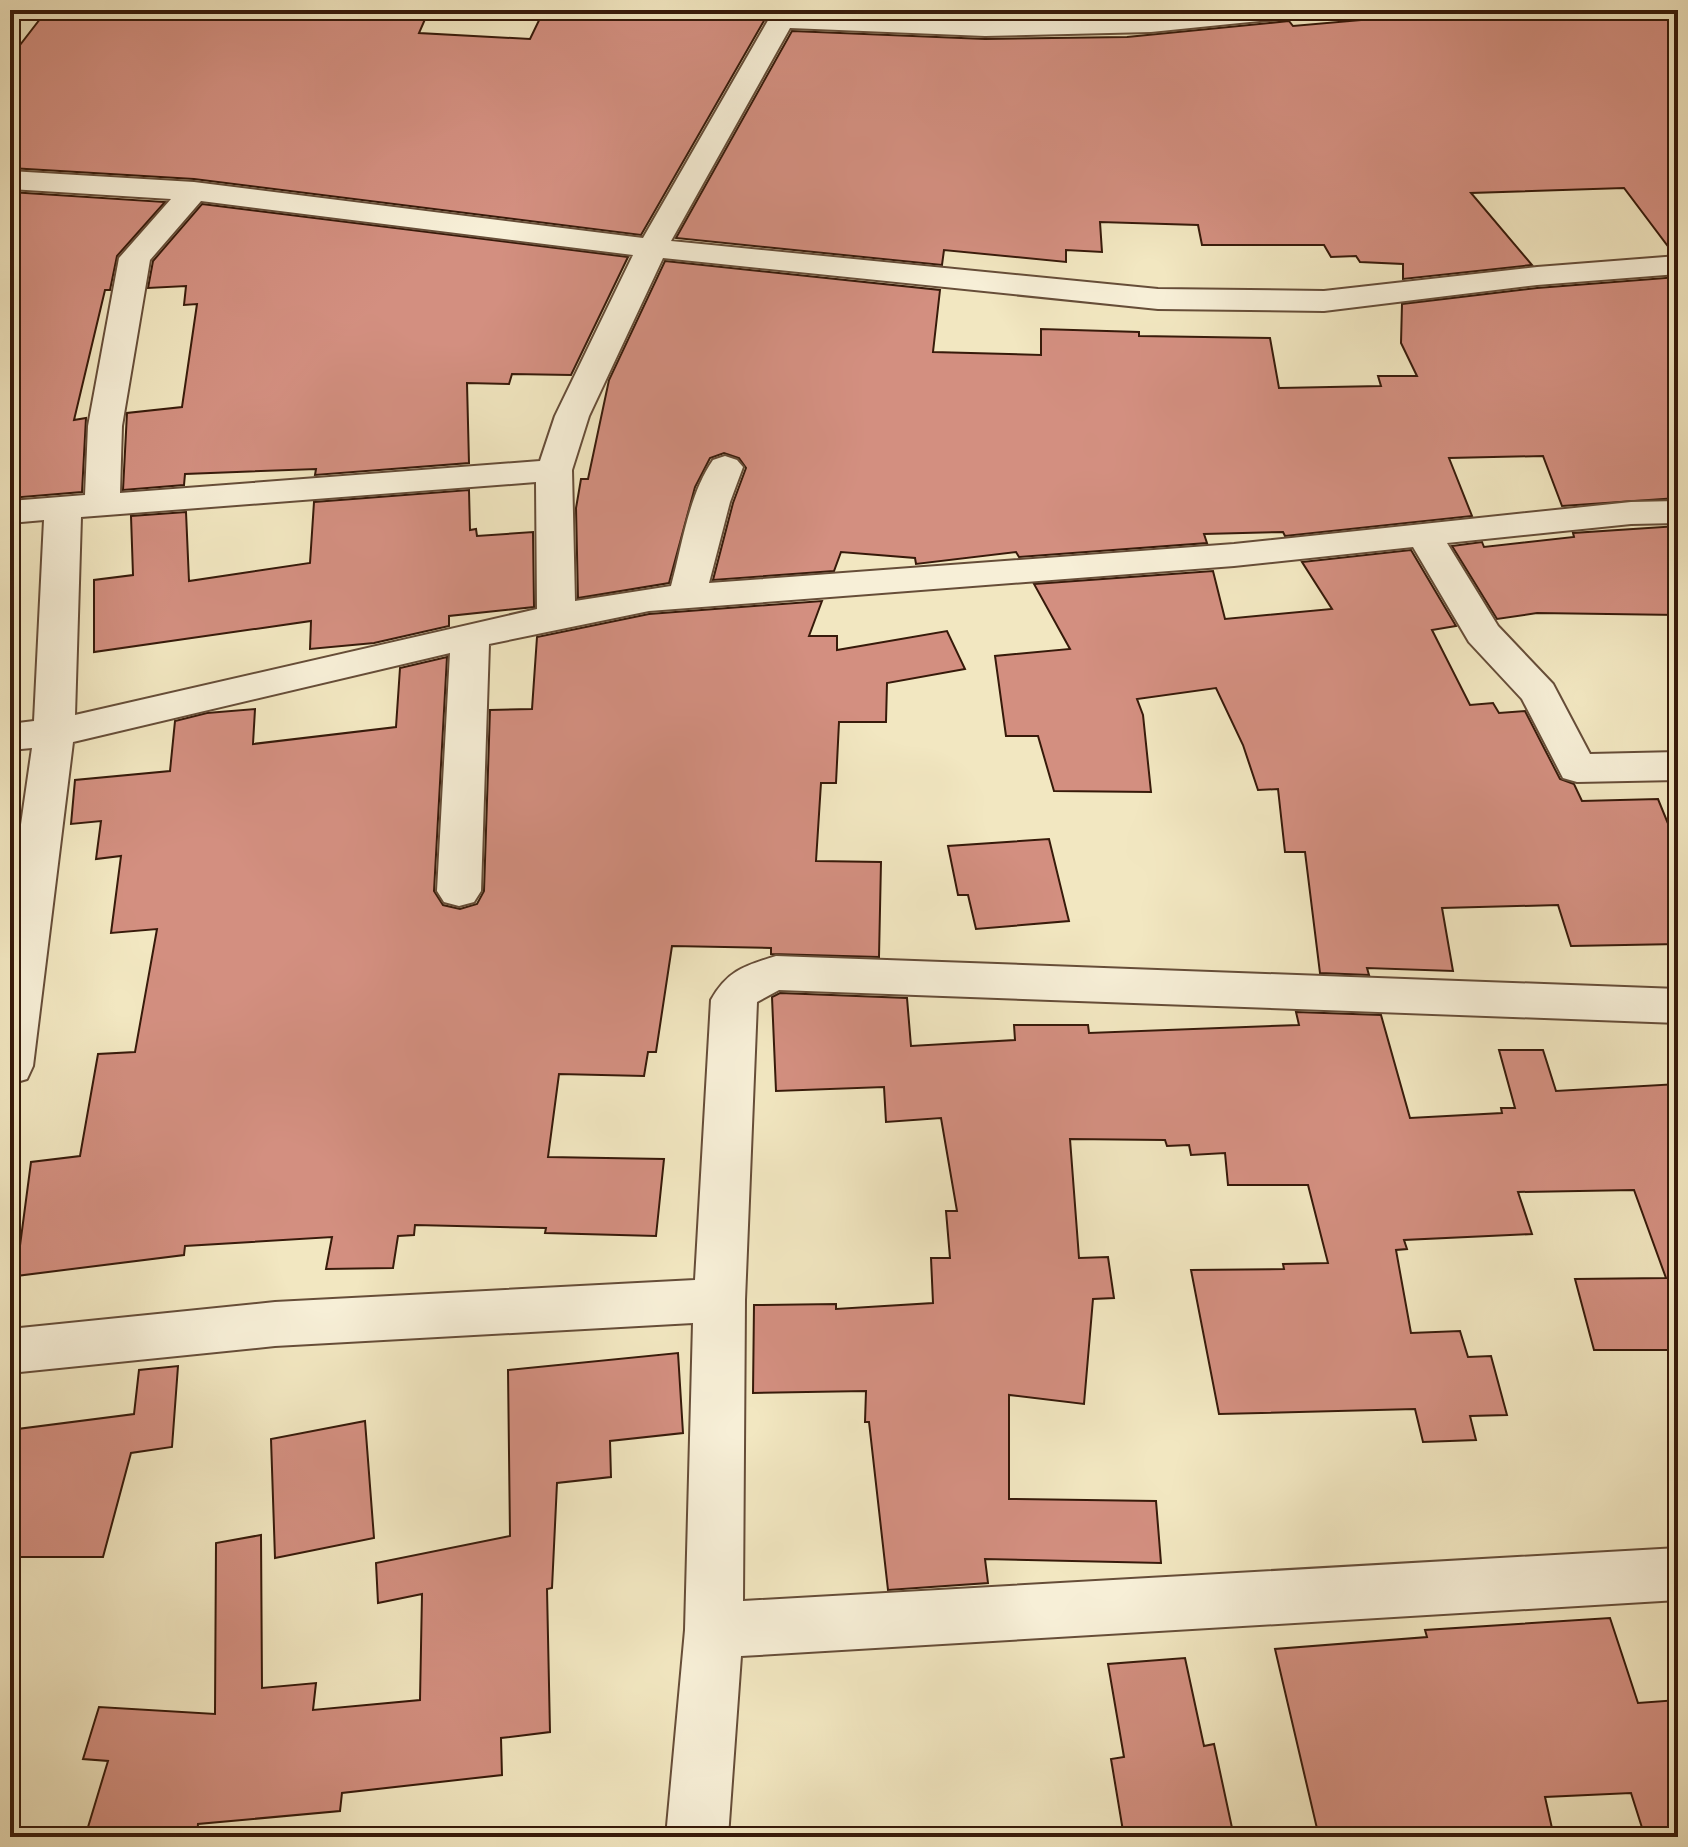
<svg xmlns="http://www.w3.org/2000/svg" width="1688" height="1847" viewBox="0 0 1688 1847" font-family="'IM FELL Double Pica',serif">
<rect width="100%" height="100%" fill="#f2e7c1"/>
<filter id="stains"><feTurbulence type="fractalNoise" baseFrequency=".0025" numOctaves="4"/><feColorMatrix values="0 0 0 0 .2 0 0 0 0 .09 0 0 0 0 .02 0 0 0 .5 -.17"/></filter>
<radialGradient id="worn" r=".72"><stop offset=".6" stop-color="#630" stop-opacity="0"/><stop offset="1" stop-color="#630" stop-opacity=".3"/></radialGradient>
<path fill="#d38f80" stroke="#371a0a" stroke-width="2" d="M47,10h200l-2,3 109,1 2,-4h73l-10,23 111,6 14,-29 225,2 -128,223 -447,-56 -184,-11v-110z
M851,10h270l1,3 -138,4z
M1464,11l2,4 52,-3 2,3 158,-4v242h-5l-49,-65 -153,5 61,72 -129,14v-15l-43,-2 -4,-6 -25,1 -7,-12h-122l-4,-20 -98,-3 2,30 -36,-2v12l-122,-12 -2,15 -266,-27 116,-207 193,8 142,-2 162,-16 4,5z
M10,192l155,10 -48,54 -7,34h-5l-31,130 12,-2 -4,74 -72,6z
M202,204l426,53 -57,118 -59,-1 -3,10 -42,-1 2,80 -154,12 1,-6 -131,5 -1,11 -61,5 4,-77 55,-6 15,-103 -13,1 2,-19 -38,2 5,-27z
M665,261l275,29 -7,62 108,3v-26l98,3v4l131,2 9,50 102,-2 -3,-10h39l-16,-33 1,-39 135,-16 141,-11v221l-116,8 -19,-50 -94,2 23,58 -187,20 -2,-4 -79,2 3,9 -188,14 -3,-5 -100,12 -1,-6 -74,-6 -7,19 -121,9 20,-77 13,-35 -7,-10 -15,-5 -14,5 -15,29 -26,96 -91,15 -2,-90 5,-29h7l21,-99z
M469,490l1,40 6,-1 1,7 56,-4 1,75 -85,9v10l-75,17 -64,6 1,-28 -217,31v-72l39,-5 -2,-59 55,-4 3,69 121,-18 4,-61z
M1678,526v89l-141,-2 -40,6 -45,-73 30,-4 2,5 90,-10 -1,-4z
M1411,550l45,76 -24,4 38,75 23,-2 6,10 26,-2 35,68 14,5 8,17 76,-2 20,49v96l-107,2 -13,-41 -116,3 11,63 -86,-3 2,7 -49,-2 -15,-121h-20l-7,-63 -20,1 -15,-45 -27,-57 -79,11 6,16 8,77 -97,-1 -16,-55h-32l-11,-80 75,-7 -36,-65 179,-13 12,48 107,-10 -30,-47z
M822,601l-13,35h28v14l110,-19 18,38 -78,14 -1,39h-47l-3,61h-15l-5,78 65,1 -2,95 -108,-3v-6l-99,-2 -16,106h-8l-4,24 -85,-2 -11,83 116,2 -8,77 -111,-3 1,-5 -131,-3 -1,10 -16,1 -5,32 -67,1 6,-32 -147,9 -1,9 -168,21 15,-114 49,-6 18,-102 37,-2 22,-123 -46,4 10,-77 -25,3 5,-38 -30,3 4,-44 95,-9 5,-50 32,-8 48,-4 -2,35 143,-17 4,-59 47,-11 -13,234 9,14 17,4 17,-5 7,-13 6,-181 42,-1 5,-72 112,-23z
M1049,839l20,82 -93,8 -8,-34h-10l-10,-49z
M780,993l127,5 4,48 104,-6 -1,-15h74l1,8 210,-8 -3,-13 85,3 29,103 92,-5 -1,-5h14l-16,-58h44l13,41 122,-7v266h-84l-19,-71 91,-1 -32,-88 -116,2 14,42 -128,6 3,9 -11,1 15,83 49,-2 8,26 23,-1 16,59 -37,1 6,24 -53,2 -8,-33 -196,5 -28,-144 93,-1 -1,-5 45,-1 -20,-78h-80l-3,-32 -34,2 -2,-10 -22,1 -2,-6 -95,-1 9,119 29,-1 6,41 -21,1 -9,105 -75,-9v104l147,2 5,62 -176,-4 3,24 -100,7 -19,-168h-4l1,-31 -113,2 1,-88 82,-1v5l97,-6 -2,-45h19l-4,-47h11l-16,-93 -55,4 -2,-35 -108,4 -4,-94z
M678,1353l5,80 -73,8 1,36 -54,6 -5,105 -5,1 3,143 -49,6 1,37 -160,18 -2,18 -142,13 -1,13h-112l23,-76 -25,-2 16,-52 116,7 1,-171 45,-8 1,153 54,-5 -3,27 107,-10 2,-106 -44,9 -2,-40 134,-27 -2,-166z
M178,1366l-6,81 -41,6 -28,104h-93v-127l124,-16 5,-44z
M365,1421l9,117 -99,20 -4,-119z
M1610,1618l28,85 40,-3v137h-33l-14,-44 -86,4 9,40h-235l-44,-188 152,-12 -2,-7z
M1185,1658l19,88 10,-2 20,93h-110l-13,-78 13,-2 -16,-93z"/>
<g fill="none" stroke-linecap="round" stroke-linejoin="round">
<defs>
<path id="minor" d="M774,10c63,0 140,9 210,10 106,1 212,-10 318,-10l-4,6 -9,2 -138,14 -166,4 -195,-8 -119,213 487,48 166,2 213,-24 141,-11v18l-141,11 -213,26 -166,-2 -495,-51 -74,158 -17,54 3,131 96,-15c11,-40 18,-92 42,-126l12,-4 12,4 6,7 -13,35 -21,81 525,-39 397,-42 47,-1v22l-47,1 -184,19 51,83 55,58 37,70 88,-2v28l-101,2 -14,-4 -41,-79 -53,-57 -56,-95 -179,19 -585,45 -160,33 -8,247 -7,11 -15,4 -15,-4 -7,-11 13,-238 -377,89 -40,324 -6,13 -17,5v-183l22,-153 -22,2v-26l24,-3 10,-201 -34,3v-22l75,-6 3,-69 31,-168 52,-59 -161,-10v-18l184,11 449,56zM201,201l432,54 -78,161 -15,45 -420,32 2,-67 28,-166zM536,482l1,127 -462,106 6,-198z
M776,956l902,33v34l-899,-33 -22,12 -12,298 -2,301 935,-53v52l-937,56 -13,181h-62l19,-207 8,-307 -418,23 -265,27v-44l265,-27 420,-22 16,-280c17,-30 34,-34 65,-44z"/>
</defs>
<use href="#minor" stroke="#664d38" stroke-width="4"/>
<use href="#minor" fill="#f7efd7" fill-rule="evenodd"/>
</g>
<rect width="1688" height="1847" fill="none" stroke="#f2e7c1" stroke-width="40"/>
<rect x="12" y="12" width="1664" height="1823" fill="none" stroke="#371a0a" stroke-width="4"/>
<rect x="20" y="20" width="1648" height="1807" fill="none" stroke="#371a0a" stroke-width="2"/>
<rect width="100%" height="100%" filter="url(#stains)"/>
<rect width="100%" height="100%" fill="url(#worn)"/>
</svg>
